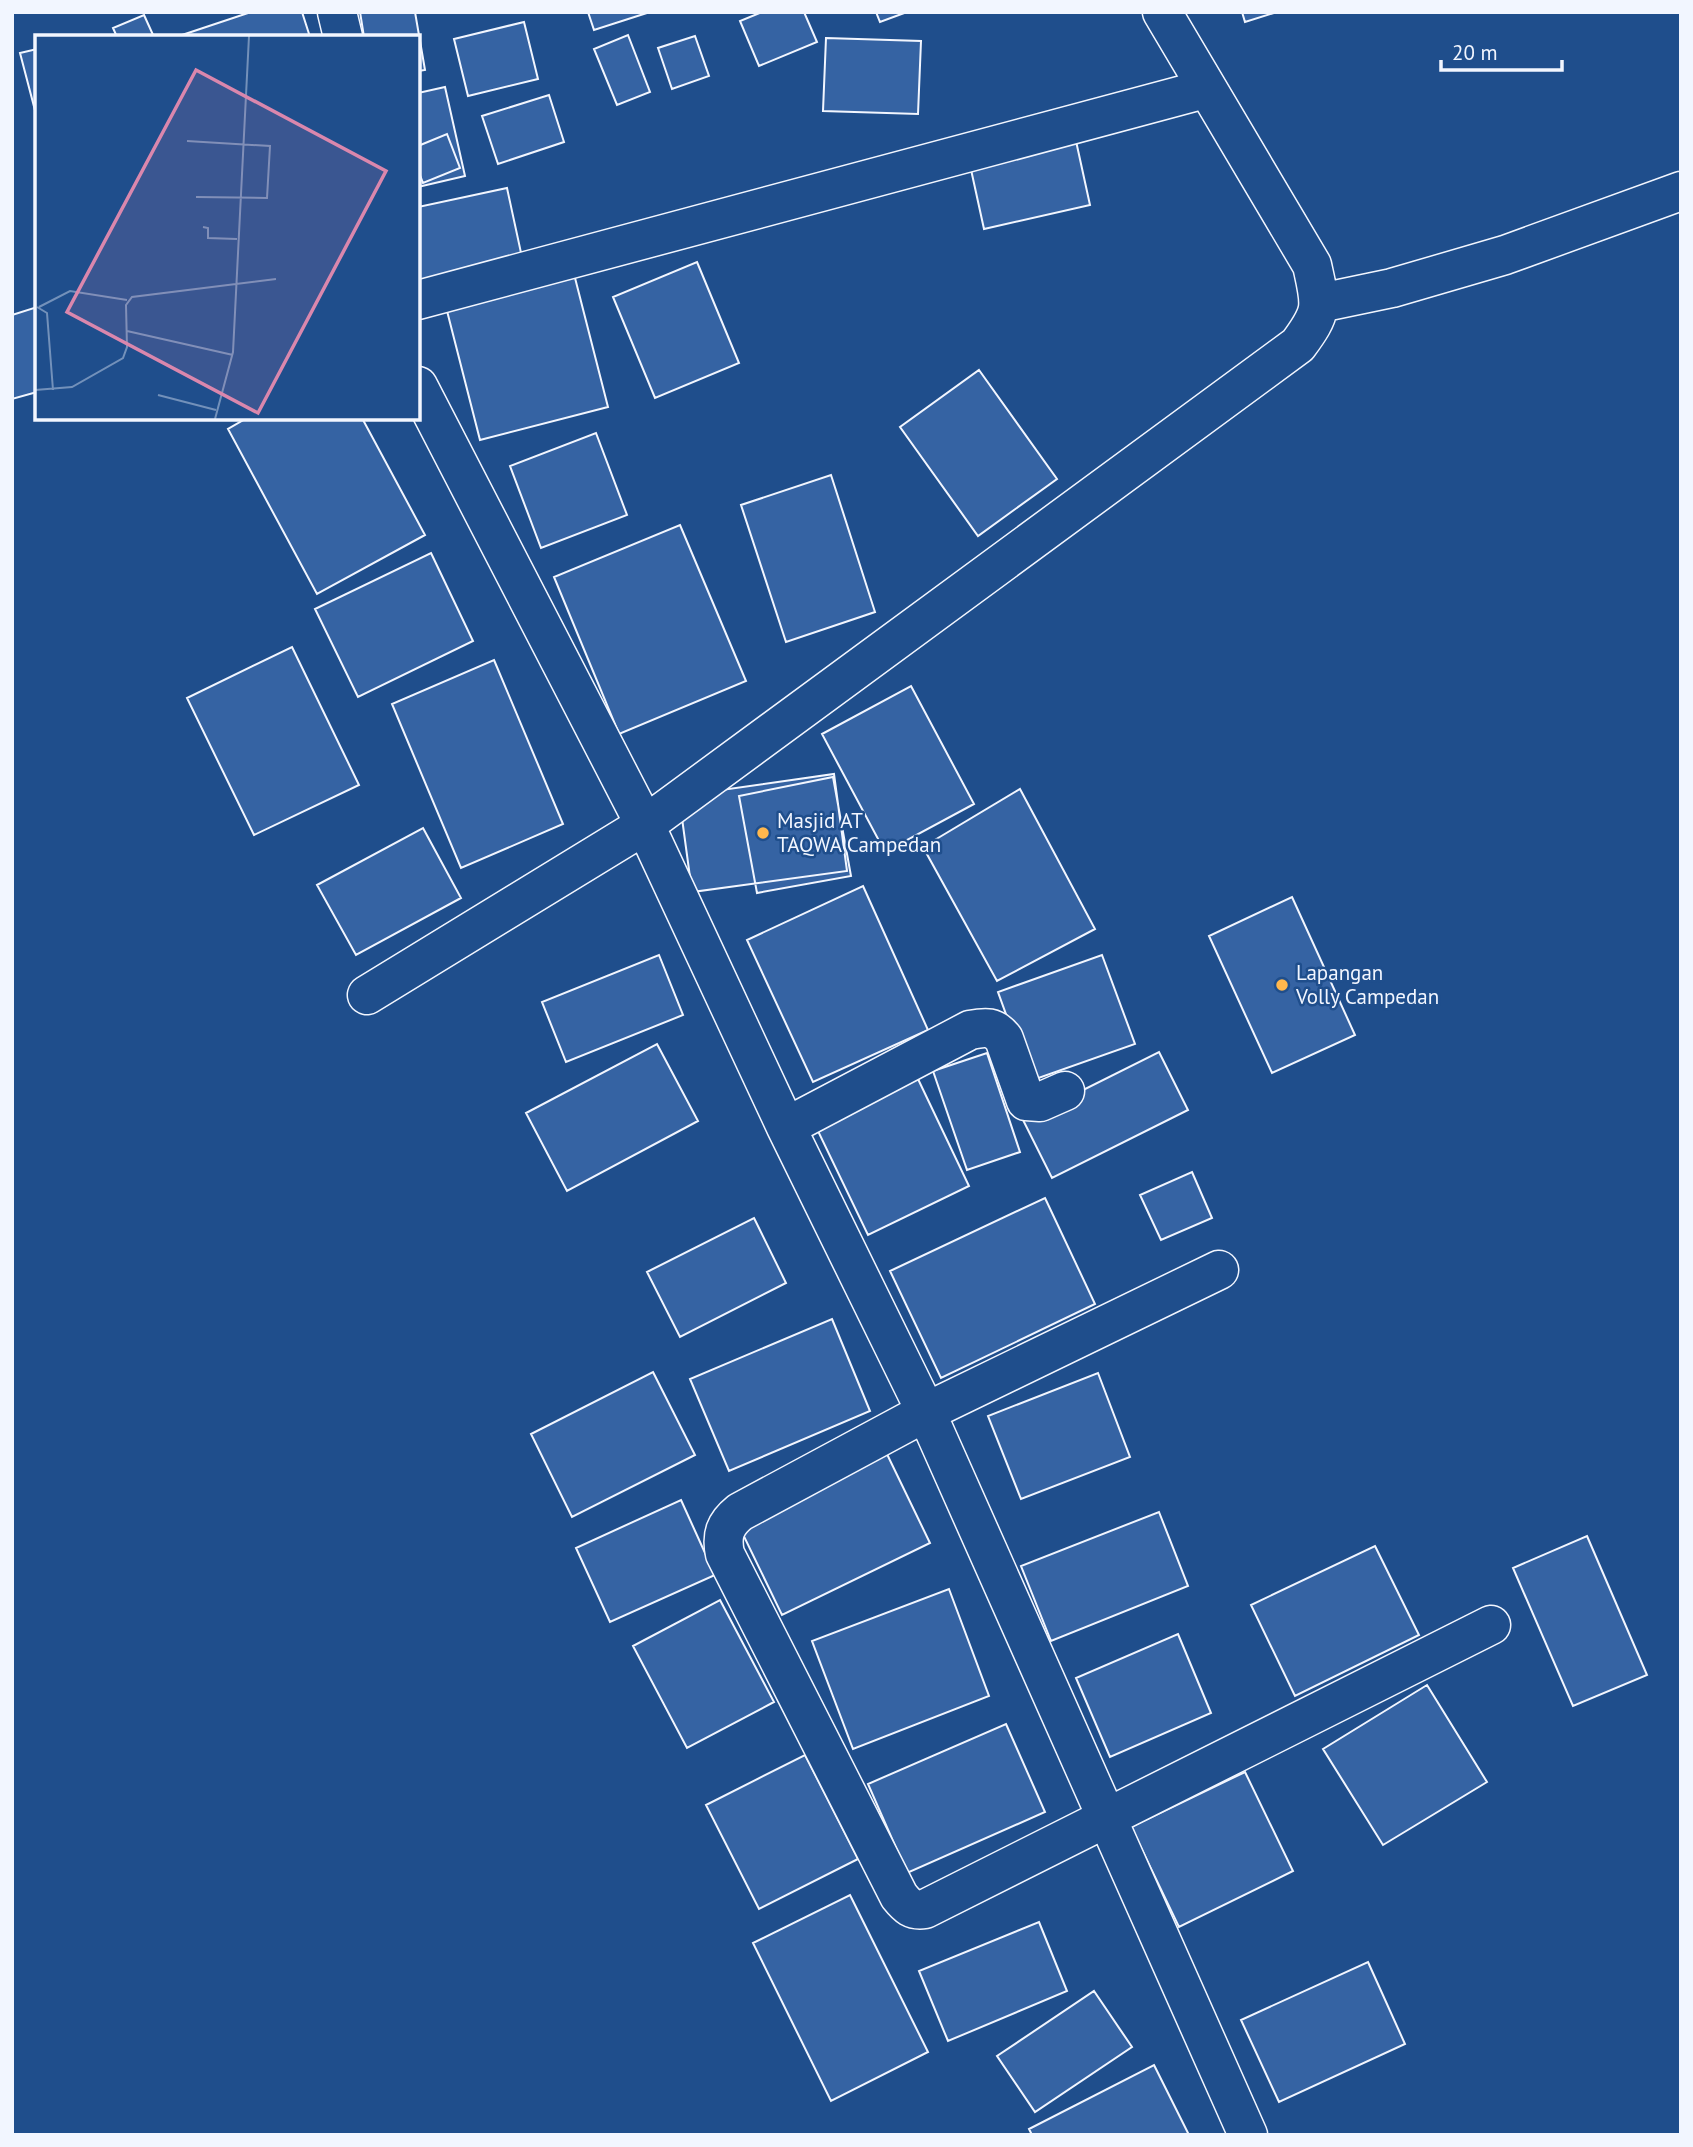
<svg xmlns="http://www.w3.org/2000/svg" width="1693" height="2147" viewBox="0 0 1693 2147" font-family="'PT Sans',sans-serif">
<rect width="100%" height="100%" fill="#1f4e8c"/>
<path fill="#3563a3" stroke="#f2f6ff" stroke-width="2" d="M251,12h51l8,25h-134z
M360,12h55l10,58 -7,1v-34h-54z
M588,12h62l-56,18z
M762,12h42l13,30 -58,24 -19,-45z
M876,12h31l-27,10z
M1242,12h35l-32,10z
M144,15l10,22h-37l-4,-9z
M524,22l14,57 -70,17 -14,-57z
M628,35l22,57 -33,13 -23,-56z
M695,36l14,40 -37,13 -14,-41z
M826,38l95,3 -3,73 -95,-3z
M37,49v69l-17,-65z
M445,87l20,89 -47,11v-94z
M549,95l15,47 -66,22 -16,-48z
M447,134l13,34 -37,15 -5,-13v-24z
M1076,141l14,64 -106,24 -14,-64z
M507,188l16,74 -105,22v-77z
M697,262l42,101 -84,35 -42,-101z
M574,274l34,133 -128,33 -34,-133z
M37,307v85l-25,7v-84z
M979,370l78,109 -79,57 -78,-109z
M247,418h115l63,117 -108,59 -89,-165z
M596,433l31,82 -86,33 -31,-82z
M831,475l44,137 -89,30 -45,-137z
M680,525l66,156 -127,53 -65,-157z
M431,553l42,88 -115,56 -43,-88z
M292,647l67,138 -105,50 -67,-137z
M494,660l69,164 -102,44 -69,-164z
M911,686l63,118 -89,48 -63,-118z
M834,774l13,97 -155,21 -13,-96z
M833,777l18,99 -94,17 -18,-97z
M1020,789l75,140 -98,52 -74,-134z
M423,828l38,70 -105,57 -39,-70z
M863,886l65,144 -115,52 -66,-142z
M1292,897l63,138 -83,38 -63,-137z
M659,955l24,60 -117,47 -24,-60z
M1102,955l33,89 -105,37 -32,-89z
M657,1044l41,77 -131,70 -41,-78z
M1159,1052l29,58 -136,68 -29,-58z
M987,1053l33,99 -53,18 -34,-99z
M918,1079l51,107 -101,49 -51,-106z
M1192,1172l20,46 -51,22 -21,-45z
M1045,1198l50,106 -154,74 -51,-107z
M754,1218l32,65 -106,54 -33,-65z
M832,1319l38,92 -141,60 -39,-92z
M653,1372l42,83 -123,62 -41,-83z
M1098,1373l32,84 -109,42 -33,-83z
M885,1450l45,93 -148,72 -45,-93z
M681,1500l34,75 -105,47 -34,-74z
M1159,1512l29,74 -137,55 -30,-75z
M1587,1536l60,139 -74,31 -60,-138z
M1375,1546l44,89 -124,61 -44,-91z
M949,1589l40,107 -136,53 -41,-108z
M720,1600l54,102 -87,46 -54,-102z
M1178,1634l33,79 -101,44 -34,-79z
M1427,1685l60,97 -104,63 -60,-96z
M1006,1724l39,88 -138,61 -39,-89z
M805,1755l53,104 -99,50 -53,-104z
M1245,1772l48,99 -114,56 -48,-100z
M850,1895l78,157 -97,49 -78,-158z
M1039,1922l28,69 -119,50 -29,-70z
M1368,1962l37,82 -126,58 -38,-82z
M1094,1991l38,56 -97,65 -38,-56z
M1154,2065l35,70h-157l-3,-6z"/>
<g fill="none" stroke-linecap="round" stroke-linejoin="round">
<defs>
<path id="minor" d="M337,12l6,25
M418,300l787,-211
M1320,303l72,-15 113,-33 176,-64
M418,386l227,439 141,302 140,285 322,723
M367,995l278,-170 653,-480c26,-35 23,-39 14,-80l-150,-253
M786,1127l184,-97c16,-3 24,-4 34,9l22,62 14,1 25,-11
M1219,1270l-293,142 -186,100c-15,12 -19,23 -15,42l174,342c8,10 13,15 26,13l566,-284"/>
</defs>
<use href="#minor" stroke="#f2f6ff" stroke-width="41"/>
<use href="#minor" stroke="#1f4e8c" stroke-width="38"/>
</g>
<g fill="#ffb74d" stroke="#1f4e8c" stroke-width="2.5">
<circle cx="763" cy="833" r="7"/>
<circle cx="1282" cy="985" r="7"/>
</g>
<g text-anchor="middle" stroke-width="5" stroke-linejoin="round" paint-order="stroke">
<g font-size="21" fill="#f2f6ff" stroke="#1f4e8c" text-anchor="start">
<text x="777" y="828">Masjid AT<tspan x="777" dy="24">TAQWA Campedan</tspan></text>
<text x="1296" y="980">Lapangan<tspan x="1296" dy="24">Volly Campedan</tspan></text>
</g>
</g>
<g transform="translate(35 35)">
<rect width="385" height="385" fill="#1f4e8c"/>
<path fill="none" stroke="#7391ba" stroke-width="2" d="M152,106l83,5 -3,52 -71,-1M168,192l5,1v10l29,1M2,272l10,6 6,77M4,272l31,-16 57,9M92,296l106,24M0,355l37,-3 51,-29 4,-11 -1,-42 6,-8 144,-18M123,360l58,15M180,384l18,-67 16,-316"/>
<path fill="#da87ad" fill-opacity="0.15" stroke="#da87ad" stroke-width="3.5" d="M161,35l190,101 -128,242 -191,-101z"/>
<rect width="385" height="385" fill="none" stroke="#f2f6ff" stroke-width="3.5"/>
</g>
<rect width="1693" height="2147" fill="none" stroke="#f2f6ff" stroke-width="28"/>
<path d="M1441 60v10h121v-10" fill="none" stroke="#f2f6ff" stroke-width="3.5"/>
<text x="1452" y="60" font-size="21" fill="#f2f6ff" stroke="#1f4e8c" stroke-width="5" paint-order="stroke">20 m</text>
</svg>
